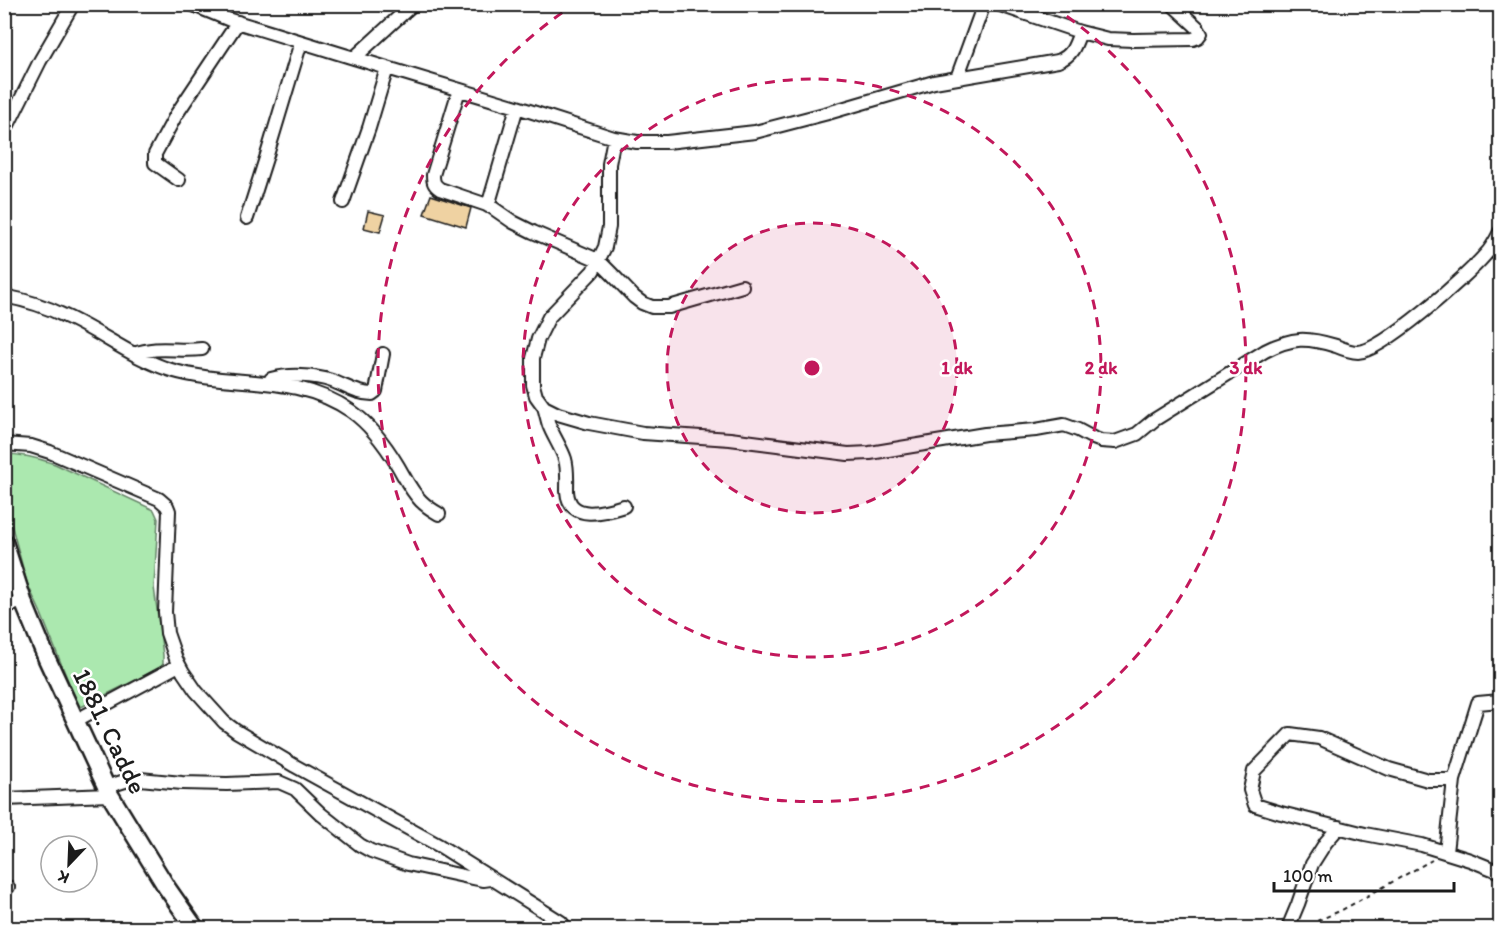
<svg xmlns="http://www.w3.org/2000/svg" width="1505" height="933" viewBox="0 0 1505 933" font-family="Itim,sans-serif">
<rect width="100%" height="100%" fill="#fff"/>
<filter id="ink" filterUnits="userSpaceOnUse"><feTurbulence type="fractalNoise" baseFrequency=".0167" numOctaves="2"/><feDisplacementMap in="SourceGraphic" scale="12" xChannelSelector="R" yChannelSelector="G"/><feConvolveMatrix kernelMatrix="1 2 1 2 8 2 1 2 1" color-interpolation-filters="sRGB"/></filter>
<g filter="url(#ink)">
<path fill="#abe8af" stroke="#648266" stroke-width="1.5" d="M4,454c18,0 34,4 51,10l99,46 4,9 -4,68 9,68v9l-3,4 -81,40 -39,-97 -13,-28 -22,-82z"/>
<path fill="#efd2a2" stroke="#1c1c1c" stroke-width="1.5" d="M431,195l40,13 -5,19 -42,-13z
M368,211l17,4 -5,17 -16,-4z"/>
<g fill="none" stroke-linecap="round" stroke-linejoin="round">
<defs>
<path id="street" d="M191,4l39,16 124,38 163,49 97,31 23,4h30l88,-10 73,-19 106,-31 124,-21c14,-5 17,-15 22,-29
M997,4l83,28 28,7 25,1 60,-1 5,-2 3,-4 -3,-5 -26,-24
M354,58l59,-54
M957,78l27,-74
M459,90l-26,85c0,7 1,10 7,14l50,17 23,16 20,10 65,28 13,13 23,24 8,6 10,4h17l73,-21
M4,133l36,-72 33,-57
M614,138l-5,26v63l-4,20 -12,24 -44,46 -11,22 -5,19v27l3,11 8,11 14,7 31,9 54,10 87,6 118,15 22,-1 115,-19 51,-4 28,-5 14,5 15,8 8,3 14,1 22,-8 17,-14 111,-69c28,-14 41,-14 71,-5 7,3 14,6 22,6 25,-1 109,-76 127,-97 7,-7 11,-15 15,-23
M179,180l-24,-17v-9l21,-39 62,-93
M343,202l26,-74 18,-60
M488,206l29,-99
M247,218l20,-63 34,-113
M4,296c21,4 43,11 61,20 36,16 67,42 106,54 61,18 123,2 180,41 20,14 35,35 47,55 7,12 13,25 23,35 5,5 11,9 18,13
M134,354c24,-9 44,-2 68,-5
M271,379c18,-5 43,-4 61,2 14,5 25,13 40,13l4,-3 7,-37
M544,407c2,6 3,12 5,18 4,11 12,22 16,34 3,10 2,21 2,32 2,32 38,21 57,15
M4,444l27,2 19,6 109,47 8,7 2,5 -4,101 2,21 9,26 7,13 13,19 28,31 12,9 59,35 145,80 121,76 5,6
M4,607l19,-6
M75,721l104,-56
M1454,780h-26l-39,-11 -70,-31 -29,-4 -36,37 -4,19 5,15 26,8 84,21 57,11 48,15 30,12
M106,787l19,-6 15,-2 42,4 45,1 52,-2 16,7 26,25 39,31 11,6 37,13 60,13 15,3 7,-1
M4,799l106,-4
M1446,852l8,-72 24,-77 22,-2
M4,888l4,-1
M1288,928l10,-24 14,-40 14,-22 13,-15"/>
<path id="secondary" d="M4,542l19,59 24,58 63,136 57,93 28,40"/>
</defs>
<use href="#street" stroke="#1c1c1c" stroke-width="16"/>
<use href="#secondary" stroke="#1c1c1c" stroke-width="21"/>
<path stroke="#1c1c1c" stroke-width="2" stroke-dasharray="4.5 4.5" stroke-linecap="butt" d="M1301,928l41,-18 90,-50"/>
<use href="#street" stroke="#fff" stroke-width="12"/>
<use href="#secondary" stroke="#fff" stroke-width="16"/>
</g>
</g>
<circle cx="812" cy="368" r="145" fill="#c2185b" fill-opacity=".12"/>
<g fill="none" stroke="#c2185b" stroke-width="3" stroke-dasharray="10 8">
<circle cx="812" cy="368" r="145"/>
<circle cx="812" cy="368" r="289"/>
<path d="M1052 6A434 434 0 1 1 572 6"/>
</g>
<g text-anchor="middle" stroke-width="5" stroke-linejoin="round" paint-order="stroke">
<g font-size="26" fill="#1c1c1c" stroke="#fff">
<text transform="translate(110 731) rotate(64)" y="9">1881. Cadde</text>
</g>
</g>
<circle cx="812" cy="368" r="9" fill="#c2185b" stroke="#fff" stroke-width="3"/>
<g font-size="18" text-anchor="middle" font-weight="bold" fill="#c2185b" stroke="#fff" stroke-width="5" stroke-linejoin="round" paint-order="stroke">
<text x="957" y="374">1 dk</text>
<text x="1101" y="374">2 dk</text>
<text x="1246" y="374">3 dk</text>
</g>
<rect width="1505" height="933" fill="none" stroke="#fff" stroke-width="24"/>
<rect x="12" y="12" width="1481" height="909" fill="none" stroke="#1c1c1c" stroke-width="2" filter="url(#ink)"/>
<g transform="translate(69 864) rotate(203)"><circle r="28" fill="#ffffff" stroke="#a4a4a4" stroke-width="1.5"/>
<path d="M0-4.5L10 22L0 15L-10 22Z" fill="#1c1c1c"/>
<text y="-9" font-size="16" font-weight="bold" text-anchor="middle" fill="#1c1c1c">K</text>
</g>
<path d="M1274 882v9h180v-9" fill="none" stroke="#1c1c1c" stroke-width="3"/>
<text x="1283" y="882" font-size="18" fill="#1c1c1c" stroke="#ffffff" stroke-width="4.5" paint-order="stroke">100 m</text>
</svg>
